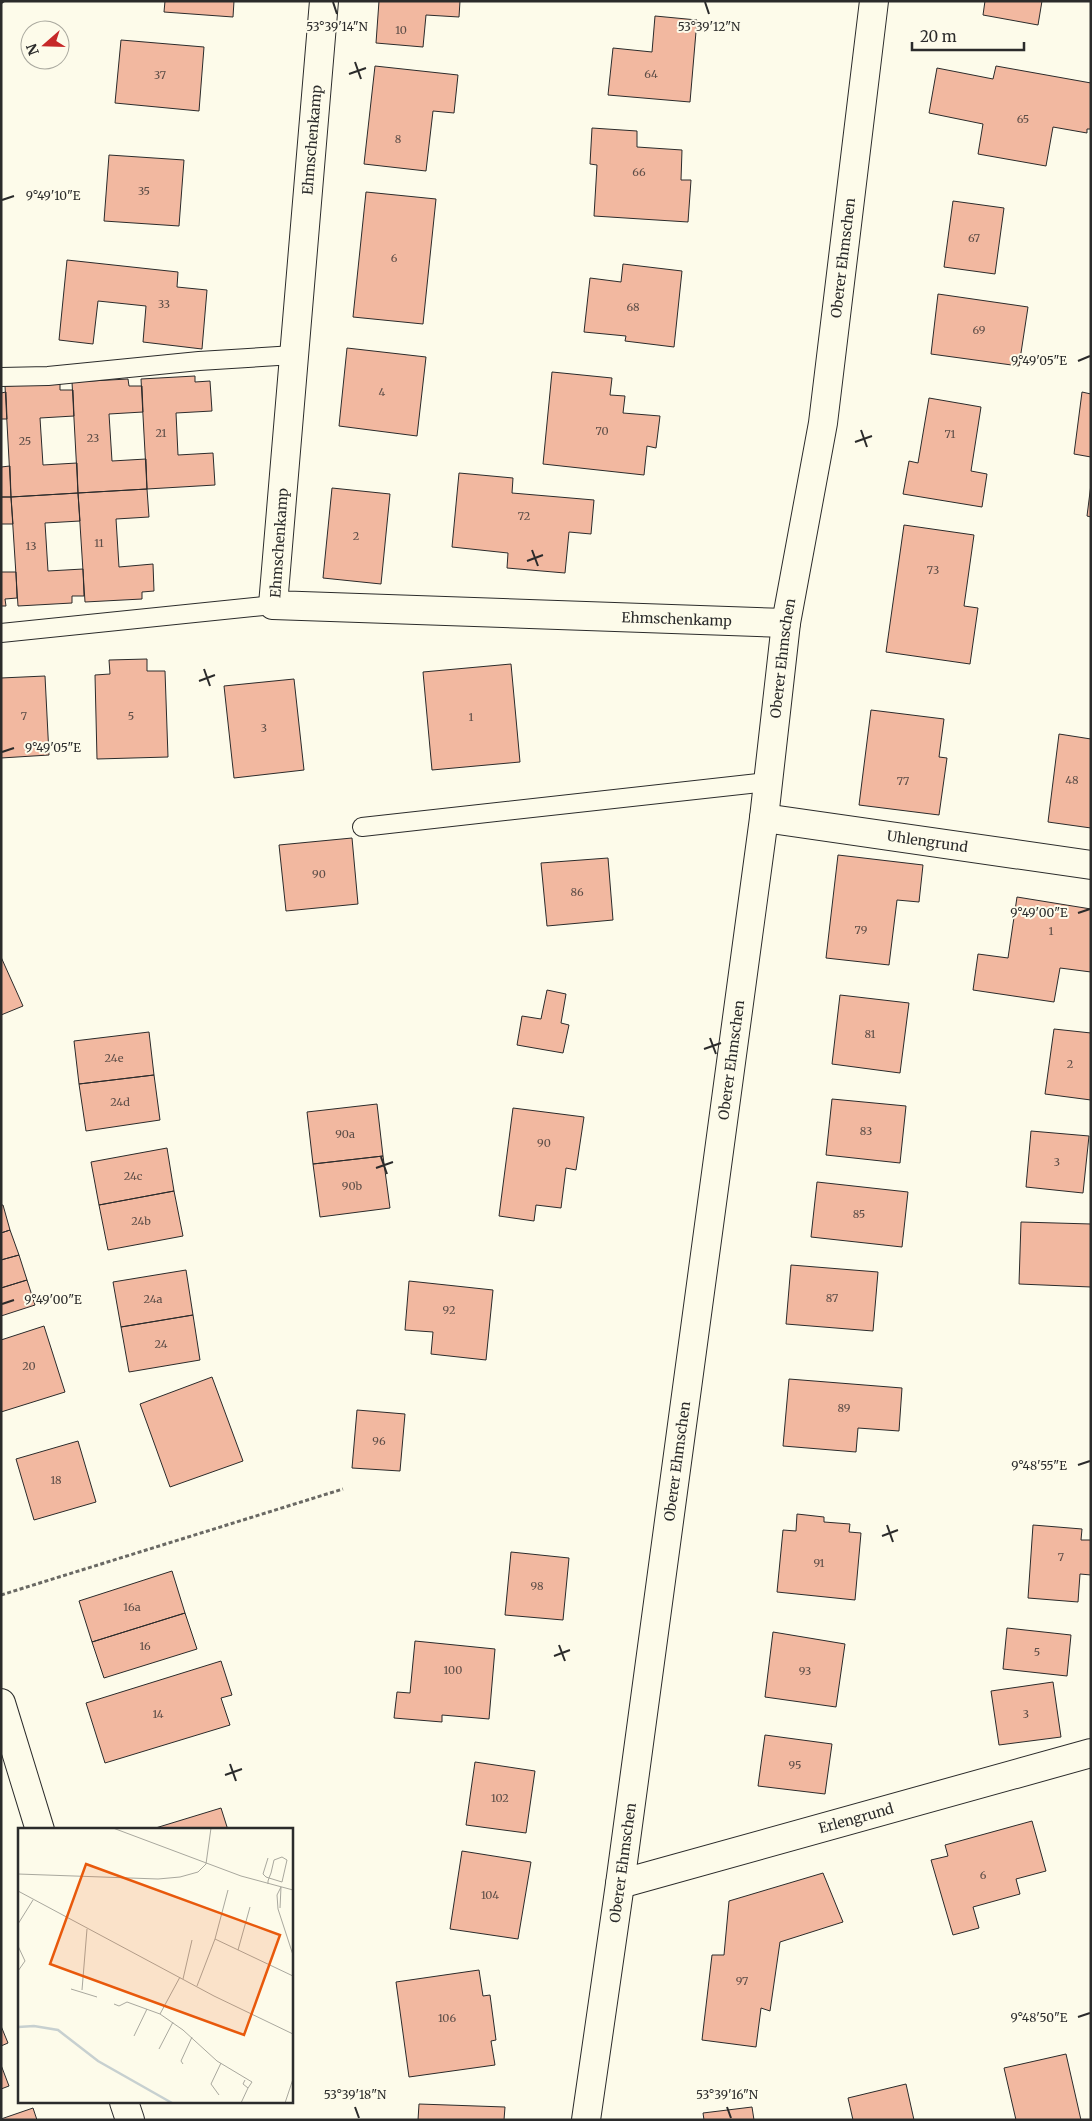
<svg xmlns="http://www.w3.org/2000/svg" width="1092" height="2121" viewBox="0 0 1092 2121" font-family="Merriweather,serif">
<rect width="100%" height="100%" fill="#fdfbea"/>
<path fill="#f2b8a0" stroke="#2b2b2b" d="M165,1h69l-1,16 -69,-5z
M379,1h81l-1,16 -33,-2 -3,32 -47,-4z
M985,1h57l-4,24 -55,-10z
M655,16l42,4 -7,82 -82,-7 5,-47 39,4z
M121,40l83,7 -5,64 -84,-8z
M375,66l83,9 -4,38 -21,-2 -7,60 -62,-7z
M996,66l95,17v46h-4v4l-34,-6 -7,39 -68,-12 5,-30 -54,-11 8,-45 56,11z
M592,128l45,3v16l45,3 -1,30h10l-3,42 -94,-6 3,-51 -7,-1z
M109,155l75,5 -5,66 -75,-5z
M366,192l70,7 -13,125 -70,-7z
M953,201l51,7 -9,66 -51,-7z
M67,260l111,12 -1,15 30,3 -5,59 -59,-7 3,-36 -48,-5 -5,43 -34,-4z
M623,264l59,7 -8,76 -49,-6 1,-5 -42,-4 6,-54 31,4z
M938,294l90,13 -9,59 -88,-12z
M347,348l79,9 -9,79 -78,-10z
M552,372l60,6 -2,17 15,1 -2,17 37,3 -4,32 -9,-2 -3,29 -101,-11z
M195,376v6l15,-1 2,30 -36,2 2,42 35,-2 2,32 -68,4 -6,-110z
M128,379l1,7h13l1,26 -34,2 3,47 34,-2 1,30 -69,4 -6,-111z
M60,383v7h13l1,26 -34,2 3,47 34,-2 1,30 -67,4 -6,-111z
M6,392l1,27h-6v-26z
M1082,392l9,2v63l-17,-3z
M929,398l52,9 -10,64 16,3 -5,33 -79,-13 6,-33 9,2z
M10,466l1,31h-10v-30z
M459,473l54,5 -1,15 82,7 -3,34 -22,-2 -4,41 -58,-5 1,-15 -56,-6z
M1091,484v33l-4,-1z
M332,488l58,6 -9,90 -58,-6z
M147,489l2,28 -33,2 3,48 34,-3 1,27 -12,1v7l-57,3 -7,-109z
M78,493l2,28 -35,2 3,48 35,-2 1,27h-12v7l-54,3 -7,-109z
M1,497h10l2,27h-12z
M904,525l70,10 -10,71 14,2 -8,56 -84,-12z
M1,572h15l1,26 -12,1 1,7h-5z
M147,659v12h18l3,86 -71,2 -2,-84 15,-1 -1,-14z
M511,664l9,98 -88,8 -9,-98z
M45,676l4,79 -48,3v-80z
M294,679l10,91 -70,8 -10,-92z
M871,710l73,9 -5,38 8,1 -8,57 -80,-10z
M1059,734l32,5v89l-43,-6z
M352,838l6,66 -72,7 -7,-66z
M838,855l85,10 -4,37 -22,-2 -8,65 -63,-7z
M608,858l5,62 -66,6 -6,-63z
M1017,897l74,12v63l-31,-4 -6,34 -81,-12 5,-36 30,4z
M1,957l22,49 -22,9z
M547,990l19,4 -5,29 8,2 -6,28 -46,-8 5,-29 19,3z
M840,995l69,8 -9,70 -68,-9z
M1054,1029l37,4v67l-46,-6z
M149,1032l5,43 -75,9 -5,-43z
M154,1075l6,45 -74,11 -7,-47z
M832,1099l74,7 -6,57 -74,-8z
M377,1104l6,52 -70,8 -6,-52z
M513,1108l71,9 -8,53 -10,-2 -5,40 -25,-3 -2,16 -35,-5z
M1031,1131l58,5 -6,57 -57,-6z
M167,1148l7,43 -75,14 -8,-43z
M383,1156l7,52 -70,9 -7,-53z
M817,1182l91,10 -6,55 -91,-10z
M174,1191l9,45 -75,14 -9,-45z
M1,1205h2l7,25 -9,3z
M1021,1222l70,2v63l-72,-3z
M10,1230l9,25 -18,5v-27z
M19,1255l8,25 -26,8v-28z
M791,1265l87,7 -5,59 -87,-7z
M186,1270l7,45 -72,12 -8,-45z
M27,1280l8,25 -34,11v-28z
M409,1281l84,9 -7,70 -55,-6 2,-22 -28,-2z
M193,1315l7,45 -71,12 -8,-45z
M44,1326l21,66 -64,20v-72z
M212,1377l31,84 -73,26 -30,-83z
M789,1379l113,9 -3,43 -41,-3 -2,24 -73,-6z
M357,1410l48,4 -5,57 -48,-3z
M78,1441l18,61 -62,18 -18,-61z
M797,1514l27,3v5l26,2 -1,8 12,1 -6,67 -78,-8 6,-62 13,1z
M1033,1525l49,4 -1,11h10v35l-11,-1 -2,28 -50,-4z
M511,1552l58,6 -6,62 -58,-5z
M172,1571l13,42 -93,29 -13,-41z
M185,1613l12,36 -93,29 -12,-36z
M1007,1628l64,7 -4,41 -64,-7z
M773,1632l72,12 -9,63 -71,-10z
M415,1641l80,8 -6,70 -47,-4v7l-48,-4 3,-26 13,1z
M221,1661l11,34 -11,3 9,27 -125,38 -19,-60z
M1053,1682l8,55 -62,8 -8,-54z
M765,1735l67,9 -7,50 -67,-8z
M475,1762l60,9 -9,62 -60,-8z
M221,1808l7,22h-79z
M1032,1821l14,50 -30,8 4,15 -47,13 6,21 -26,7 -22,-75 17,-4 -3,-11z
M462,1851l69,11 -13,77 -68,-10z
M823,1873l20,49 -63,20 -10,69 -9,-3 -5,39 -54,-7 10,-85h12l5,-54z
M479,1970l4,26 7,-1 6,45 -5,1 4,24 -86,12 -13,-95z
M1,2026l7,17 -7,3z
M1066,2054l15,66h-65l-12,-52z
M1,2065l8,21 -8,3z
M906,2084l8,36h-61l-5,-22z
M419,2104l86,3 -1,13h-86z
M752,2107l2,13h-50l-1,-7z
M33,2108l4,12h-36v-1z"/>
<g fill="none" stroke-linecap="round" stroke-linejoin="round">
<defs>
<path id="service" d="M1,377l47,-1 151,-15 95,-6
M1,633l272,-28
M362,827l405,-45"/>
<g id="minor">
<path id="s1" d="M324,1l-51,604 513,18"/>
<path id="s2" d="M764,818l327,47"/>
<path d="M1,1703l39,127"/>
<path id="s3" d="M620,1884l471,-131"/>
<path d="M124,2102l6,18"/>
<path id="s4" d="M586,2120l34,-236 144,-1066 22,-195 37,-200 51,-422"/>
</g>
</defs>
<use href="#service" stroke="#2b2b2b" stroke-width="20"/>
<use href="#minor" stroke="#2b2b2b" stroke-width="30"/>
<path stroke="#6a6964" stroke-width="3" stroke-dasharray="4 2.5" stroke-linecap="butt" d="M1,1595l342,-106"/>
<use href="#service" stroke="#fdfbea" stroke-width="18"/>
<use href="#minor" stroke="#fdfbea" stroke-width="28"/>
<path stroke="#2b2b2b" stroke-width="2.5" d="M1,3l3,-2"/>
</g>
<path fill="none" stroke="#2b2b2b" stroke-width="2" d="M333,2l4,12M705,2l4,12M355,62l6,17M349,74l17,-6M2,200l12,-4M1078,361l12,-5M861,430l6,17M855,442l17,-6M532,550l6,16M527,561l16,-6M204,669l6,17M199,681l16,-6M2,752l12,-4M1078,913l12,-4M710,1038l6,16M704,1049l17,-6M381,1157l6,17M376,1168l17,-6M2,1304l12,-4M1078,1465l12,-4M887,1525l6,17M882,1536l16,-6M559,1645l6,16M554,1656l16,-6M230,1764l6,17M225,1775l17,-6M1078,2017l12,-4M355,2107l4,11M727,2107l4,11"/>
<g text-anchor="middle" stroke-width="4" stroke-linejoin="round" paint-order="stroke">
<g font-size="11" fill="#5d4e48">
<text x="401" y="34">10</text>
<text x="651" y="78">64</text>
<text x="160" y="79">37</text>
<text x="1023" y="123">65</text>
<text x="398" y="143">8</text>
<text x="639" y="176">66</text>
<text x="144" y="195">35</text>
<text x="974" y="242">67</text>
<text x="394" y="262">6</text>
<text x="164" y="308">33</text>
<text x="633" y="311">68</text>
<text x="979" y="334">69</text>
<text x="382" y="396">4</text>
<text x="602" y="435">70</text>
<text x="161" y="437">21</text>
<text x="950" y="438">71</text>
<text x="93" y="442">23</text>
<text x="25" y="445">25</text>
<text x="524" y="520">72</text>
<text x="356" y="540">2</text>
<text x="99" y="547">11</text>
<text x="31" y="550">13</text>
<text x="933" y="574">73</text>
<text x="24" y="720">7</text>
<text x="131" y="720">5</text>
<text x="471" y="721">1</text>
<text x="264" y="732">3</text>
<text x="1072" y="784">48</text>
<text x="903" y="785">77</text>
<text x="319" y="878">90</text>
<text x="577" y="896">86</text>
<text x="861" y="934">79</text>
<text x="1051" y="935">1</text>
<text x="870" y="1038">81</text>
<text x="114" y="1062">24e</text>
<text x="1070" y="1068">2</text>
<text x="120" y="1106">24d</text>
<text x="866" y="1135">83</text>
<text x="345" y="1138">90a</text>
<text x="544" y="1147">90</text>
<text x="1057" y="1166">3</text>
<text x="133" y="1180">24c</text>
<text x="352" y="1190">90b</text>
<text x="859" y="1218">85</text>
<text x="141" y="1225">24b</text>
<text x="832" y="1302">87</text>
<text x="153" y="1303">24a</text>
<text x="449" y="1314">92</text>
<text x="161" y="1348">24</text>
<text x="29" y="1370">20</text>
<text x="844" y="1412">89</text>
<text x="379" y="1445">96</text>
<text x="56" y="1484">18</text>
<text x="1061" y="1561">7</text>
<text x="819" y="1567">91</text>
<text x="537" y="1590">98</text>
<text x="132" y="1611">16a</text>
<text x="145" y="1650">16</text>
<text x="1037" y="1656">5</text>
<text x="453" y="1674">100</text>
<text x="805" y="1675">93</text>
<text x="158" y="1718">14</text>
<text x="1026" y="1718">3</text>
<text x="795" y="1769">95</text>
<text x="500" y="1802">102</text>
<text x="983" y="1879">6</text>
<text x="490" y="1899">104</text>
<text x="742" y="1985">97</text>
<text x="447" y="2022">106</text>
</g>
<g font-size="14" fill="#2b2b2b" stroke="#fdfbea">
<text transform="translate(312 140) rotate(-85)" y="5">Ehmschenkamp</text>
<text dy="5" stroke="none"><textPath href="#s4" startOffset="1880">Oberer Ehmschen</textPath></text>
<text transform="translate(279 543) rotate(-86)" y="5">Ehmschenkamp</text>
<text dy="5" stroke="none"><textPath href="#s1" startOffset="1010">Ehmschenkamp</textPath></text>
<text dy="5" stroke="none"><textPath href="#s4" startOffset="1475">Oberer Ehmschen</textPath></text>
<text dy="5" stroke="none"><textPath href="#s2" startOffset="165">Uhlengrund</textPath></text>
<text dy="5" stroke="none"><textPath href="#s4" startOffset="1070">Oberer Ehmschen</textPath></text>
<text dy="5" stroke="none"><textPath href="#s4" startOffset="665">Oberer Ehmschen</textPath></text>
<text dy="5" stroke="none"><textPath href="#s3" startOffset="245">Erlengrund</textPath></text>
<text dy="5" stroke="none"><textPath href="#s4" startOffset="260">Oberer Ehmschen</textPath></text>
</g>
</g>
<g transform="translate(18 1828)">
<rect width="275" height="275" fill="#fdfbea"/>
<path fill="none" stroke="#c7d0d0" stroke-width="2.5" d="M0,199l16,-1 24,4 40,31 74,42"/>
<path fill="none" stroke="#a9a89e" stroke-width="1" d="M95,0l128,48 52,14M0,46l140,5 22,-2 18,-5 8,-8 5,-36M250,56v-3l1,-3 2,-5 3,-13 8,-3 5,3 -5,22 -13,-4 -3,-1 -3,-3 5,-16M263,59l-4,8 1,14 15,46M0,63l196,105 79,38M262,80l1,-21M0,96l15,-24M197,111l13,-49M0,118l7,15 -7,10M220,122l12,-43M165,151l9,-39M179,158l18,-47 78,37M53,161l26,8M64,162l5,-61M96,176l5,2 8,-4 33,12 23,16 34,31 35,21 -4,6 -5,-4 2,-4M142,186l20,-37M116,208l13,-27M141,221l14,-27M165,236l-2,-3 11,-24M201,267l-8,-11 10,-21M223,275l7,-15M267,275l8,-24"/>
<path fill="#e8590c" fill-opacity="0.15" stroke="#e8590c" stroke-width="2.5" d="M68,36l194,71 -36,100 -194,-71z"/>
<rect width="275" height="275" fill="none" stroke="#2b2b2b" stroke-width="2.5"/>
</g>
<g font-size="12" text-anchor="middle" fill="#2b2b2b" stroke="#fdfbea" stroke-width="4" stroke-linejoin="round" paint-order="stroke">
<text x="337" y="31">53°39'14"N</text>
<text x="709" y="31">53°39'12"N</text>
<text x="53" y="200">9°49'10"E</text>
<text x="1039" y="365">9°49'05"E</text>
<text x="53" y="752">9°49'05"E</text>
<text x="1039" y="917">9°49'00"E</text>
<text x="53" y="1304">9°49'00"E</text>
<text x="1039" y="1470">9°48'55"E</text>
<text x="1039" y="2022">9°48'50"E</text>
<text x="355" y="2099">53°39'18"N</text>
<text x="727" y="2099">53°39'16"N</text>
</g>
<rect width="1092" height="2121" fill="none" stroke="#2b2b2b" stroke-width="5"/>
<g transform="translate(45 45) rotate(250)"><circle r="24" fill="#fdfbea" stroke="#a9a89e"/>
<path d="M0-4L9 19L0 12L-9 19Z" fill="#c62828"/>
<text y="-8" font-size="14" font-weight="bold" text-anchor="middle" fill="#2b2b2b">N</text>
</g>
<path d="M912 42v8h112v-8" fill="none" stroke="#2b2b2b" stroke-width="2.5"/>
<text x="920" y="42" font-size="15" fill="#2b2b2b" stroke="#fdfbea" stroke-width="4" paint-order="stroke">20 m</text>
</svg>
